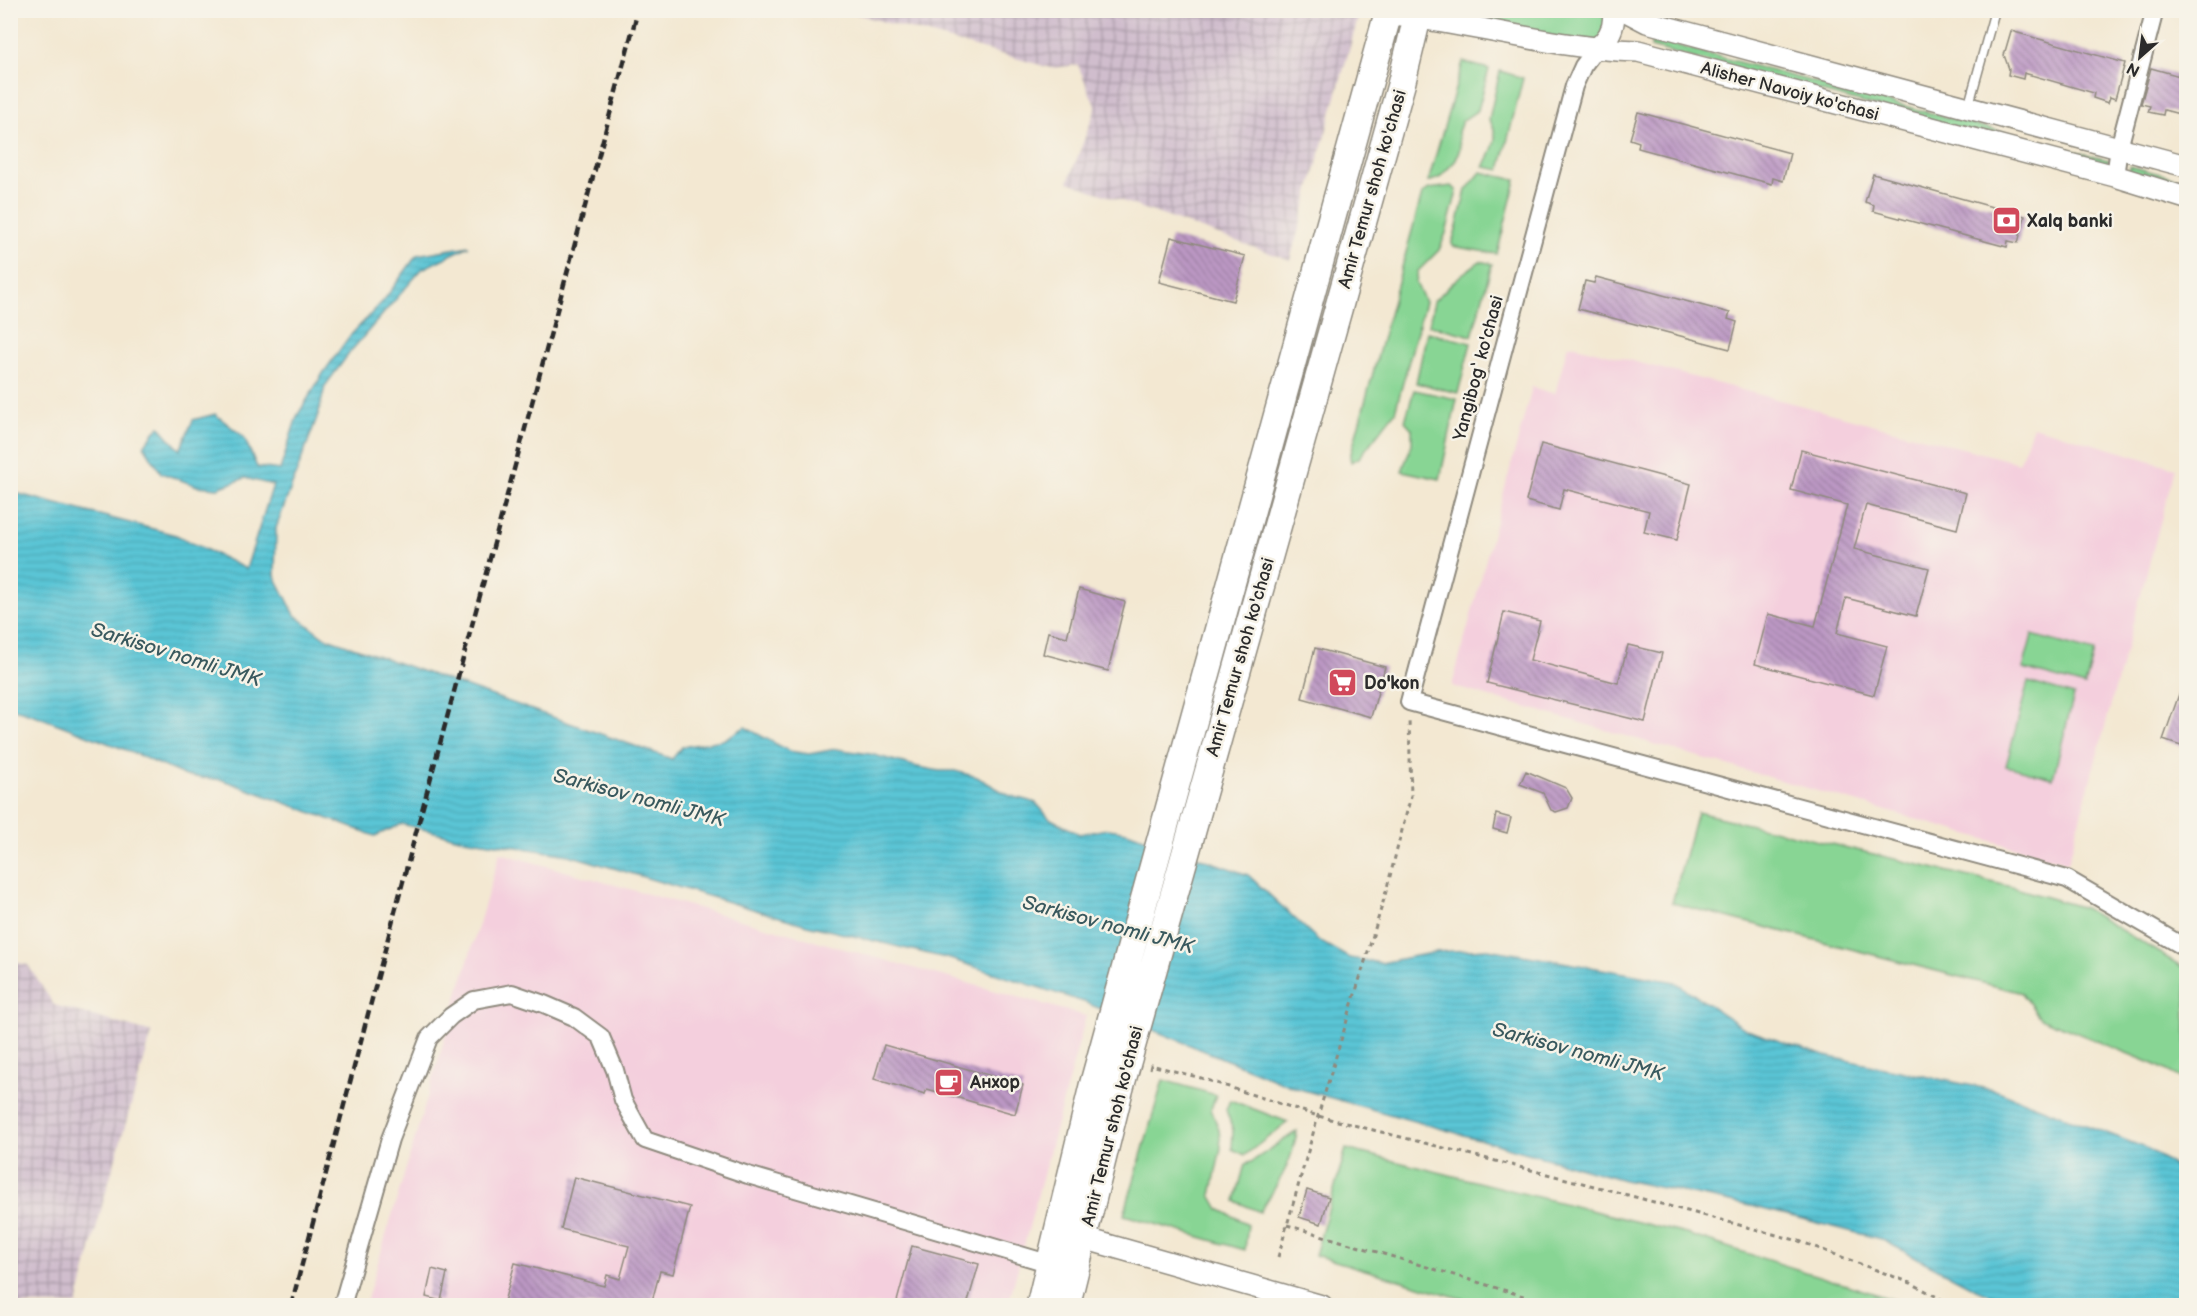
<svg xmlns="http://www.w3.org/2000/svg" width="2197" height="1316" viewBox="0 0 2197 1316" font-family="'Balsamiq Sans',sans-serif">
<defs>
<pattern id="industrial-grid" width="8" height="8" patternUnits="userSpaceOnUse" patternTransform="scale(1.5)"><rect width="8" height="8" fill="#d0bdcd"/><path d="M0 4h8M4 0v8" fill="none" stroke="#a99aa7"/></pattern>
<pattern id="water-rules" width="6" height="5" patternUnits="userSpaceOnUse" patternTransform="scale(1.5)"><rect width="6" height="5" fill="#5ac5d5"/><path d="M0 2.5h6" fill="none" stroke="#4ea9b7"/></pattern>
<pattern id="building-back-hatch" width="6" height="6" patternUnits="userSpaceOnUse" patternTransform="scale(1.5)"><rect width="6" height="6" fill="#bc98c4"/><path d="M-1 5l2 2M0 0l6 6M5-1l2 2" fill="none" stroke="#997c9f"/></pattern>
</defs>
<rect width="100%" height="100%" fill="#f7f3e8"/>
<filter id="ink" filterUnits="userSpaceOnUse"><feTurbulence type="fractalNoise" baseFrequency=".0167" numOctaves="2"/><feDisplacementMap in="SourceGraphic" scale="12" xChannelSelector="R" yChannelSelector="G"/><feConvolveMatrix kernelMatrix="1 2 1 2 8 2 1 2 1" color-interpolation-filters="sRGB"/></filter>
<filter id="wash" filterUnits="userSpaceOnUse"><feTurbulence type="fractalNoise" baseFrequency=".008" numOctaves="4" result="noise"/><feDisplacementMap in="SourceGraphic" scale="24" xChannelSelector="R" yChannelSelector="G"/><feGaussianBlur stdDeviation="1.35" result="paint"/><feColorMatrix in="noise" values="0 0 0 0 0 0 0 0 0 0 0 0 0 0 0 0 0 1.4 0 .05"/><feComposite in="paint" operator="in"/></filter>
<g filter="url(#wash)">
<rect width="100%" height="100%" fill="#f3e8d2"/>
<path fill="#f4cfdd" d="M1568,344l451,119 14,-37 142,42 -107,395 -616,-177 80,-299 23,7z
M500,853l586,163 -78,289 -643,1z"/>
<path fill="url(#industrial-grid)" d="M845,11l515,-1v1l-70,249 -222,-78 28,-74 -18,-43 -27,3z
M10,961l18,4 26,40 98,28 -49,169 -26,103h-66z"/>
<path fill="#88d594" stroke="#5a8060" stroke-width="1.5" d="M1467,11h138l10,10 -22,27 -121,-33z
M1652,39l456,121 -2,7 -455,-120z
M1463,62l26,7 -11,41 -16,11 -4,11 2,16 -4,12 -17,18 -11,4z
M1500,71l23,7 -23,92 -16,-3c9,-19 17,-30 5,-48z
M2130,166l56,15v7l-57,-15z
M1481,172l35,8 -19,74 -45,-8v-5l3,-7 11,-44z
M1452,186l5,5 -11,42 -7,17 -21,21 -2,12 9,19 -30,110 -36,46 -8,4 -1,-5 72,-263 7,-5z
M1480,261l12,3 -20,72 -43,-11 5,-24 27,-26z
M1427,332l44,11 -13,50 -42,-10z
M1414,390l43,9 -17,80 -38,-8 10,-27v-15l-7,-8z
M2032,635l62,17 -9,34 -62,-17z
M2028,682l46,13 -21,83 -47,-12z
M1697,812l315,75 72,21 102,61v112l-30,-16 -116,-47 -18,-25 -350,-90z
M1163,1080l53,15 -5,14 8,21 2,18 -10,47 8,14 29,15 -3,26 -121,-35z
M1230,1100l58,22 -43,33 -13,-6 1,-19 -7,-20z
M1297,1131c-4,32 -21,55 -37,81l-25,-11 10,-37 6,-2z
M1346,1149l340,85 224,71h-427l-168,-50z"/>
<path fill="url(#water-rules)" stroke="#427880" stroke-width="1.5" d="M469,246l-47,23 -72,83 -25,34 -6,26 -43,116 -1,48 20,39 29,22 348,122 10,-12 41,-7 22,-13 44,24 20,3 27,-5 34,5 48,13 21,4h16l22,6 31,18 28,8 13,15 30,16 29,-5 19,3 121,43 71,66 30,17 32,5 55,-11 52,-3 187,33 72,48 78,26 173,35 150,58 38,25v131h-172l-38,-16 -95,-50 -126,-32 -131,-27 -328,-92 -212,-86 -134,-43 -143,-34 -238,-70 -105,-16 -62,-15 -27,12 -152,-56 -37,-4 -57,-25 -95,-36 -23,-7v-216l165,43 70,34 27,-84 -28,-7 -27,10 -21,-2 -36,-13 -17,-27 15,-20 21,24 13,-30 22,-6 29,23 13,30 23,3 17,-54 27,-44 25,-35 35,-37 33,-45z"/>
<g id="blocks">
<path fill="url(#building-back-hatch)" d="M2011,31l114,32 -10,36 -5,-2 -2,6 -15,-5 1,-5 -70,-20 -1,6 -15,-4 1,-6 -5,-14z
M2151,68l36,10v38l-23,-6 -1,5 -15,-3 2,-6 -9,-2z
M1638,112l152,41 -7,28 -10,-3 -1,6 -134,-36 1,-6 -9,-3z
M1873,174l152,42 -7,27 -10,-2 -1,6 -134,-36 1,-6 -9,-3z
M1171,237l74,19 -12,45 -74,-19z
M1596,277l134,36 -2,6 9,3 -7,27 -152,-40 7,-28 9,2z
M1541,444l150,40 -14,56 -33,-8 5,-21 -85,-22 -5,21 -33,-9z
M1801,450l165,43 -9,36 -91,-24 -12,44 75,19 -13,48 -70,-18 -9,35 50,13 -13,49 -119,-31 13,-50 47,12 32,-121 -56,-15z
M1079,589l46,13 -17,69 -65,-17 5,-22 19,5z
M1504,612l36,9 -10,39 88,23 10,-38 34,8 -17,69 -158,-39z
M1315,648l70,19 -14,50 -69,-19z
M2184,680h3v68l-24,-8z
M1526,771l40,17 6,10 -4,10 -12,4 -5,-2 -8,-17 -23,-9z
M1496,814l15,4 -4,15 -14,-4z
M884,1045l139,40 -8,29 -88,-25 -2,5 -51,-15z
M574,1177l116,30 -17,67 -13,-3 -9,34h-133l-14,-3 11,-39 89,23 3,-11 13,4 9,-33 -68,-17z
M1307,1190l22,7 -8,27 -22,-7z
M912,1246l67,18 -12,41h-71z
M432,1269l15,4 -6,28 -15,-4z"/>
</g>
</g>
<g filter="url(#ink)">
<use href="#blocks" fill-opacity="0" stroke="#8f8a7e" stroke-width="1.5"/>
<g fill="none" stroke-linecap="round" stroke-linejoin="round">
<defs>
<path id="service" d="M1968,108l27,-98"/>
<path id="minor" d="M1596,49l-13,17 -9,20 -165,616 658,177 119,69
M2115,176l4,-28 36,-138
M342,1306l48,-167 39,-101 22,-22 23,-16 38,-7 32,11 30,13 27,20 14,33 8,30 22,40 103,35 303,89"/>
<path id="tertiary" d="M1624,10l23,12 539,144
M1388,13c84,11 166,35 250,38l477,125 71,22
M1596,49c12,-9 20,-23 17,-39
M1083,1238l239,68"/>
<path id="trunk" d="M1040,1306l53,-220 296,-1076
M1066,1306l53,-215 282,-1006 18,-75"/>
</defs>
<use href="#service" stroke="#8f8a7e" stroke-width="11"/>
<use href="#minor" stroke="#8f8a7e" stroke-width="20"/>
<use href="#tertiary" stroke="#8f8a7e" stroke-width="24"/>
<use href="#trunk" stroke="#8f8a7e" stroke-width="30"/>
<path stroke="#8f8a7e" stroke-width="3" stroke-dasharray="4.5 4.5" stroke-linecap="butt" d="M1150,1069l1,-4 50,13 117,38 280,71 201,54 112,42 43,23
M1287,1225l270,81
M1278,1257l42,-148 64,-210 27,-103 -2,-77"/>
<use href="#service" stroke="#fff" stroke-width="8"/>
<use href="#minor" stroke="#fff" stroke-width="16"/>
<use href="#tertiary" stroke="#fff" stroke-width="21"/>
<use href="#trunk" stroke="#fff" stroke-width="27"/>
<path stroke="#2b2b2b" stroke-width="4.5" stroke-dasharray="9 4.5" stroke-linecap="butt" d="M291,1306l120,-455 227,-841"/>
</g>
</g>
<defs>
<symbol id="bank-square" viewBox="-11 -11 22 22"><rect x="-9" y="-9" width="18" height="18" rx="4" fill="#d1495b" stroke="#f7f3e8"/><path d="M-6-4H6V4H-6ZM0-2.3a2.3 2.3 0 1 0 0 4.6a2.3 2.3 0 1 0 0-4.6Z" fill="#fff"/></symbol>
<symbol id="supermarket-square" viewBox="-11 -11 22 22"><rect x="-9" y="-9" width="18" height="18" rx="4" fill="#d1495b" stroke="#f7f3e8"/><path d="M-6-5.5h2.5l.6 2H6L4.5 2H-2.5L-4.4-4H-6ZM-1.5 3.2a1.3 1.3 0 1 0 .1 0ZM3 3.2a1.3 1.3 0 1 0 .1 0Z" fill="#fff"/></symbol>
<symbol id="cafe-square" viewBox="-11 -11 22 22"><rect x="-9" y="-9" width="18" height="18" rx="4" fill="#d1495b" stroke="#f7f3e8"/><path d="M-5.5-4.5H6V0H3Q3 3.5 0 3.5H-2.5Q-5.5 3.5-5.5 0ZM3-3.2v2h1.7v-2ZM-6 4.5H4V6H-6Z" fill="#fff"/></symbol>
</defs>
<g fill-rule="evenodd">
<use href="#bank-square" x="1990" y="204" width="33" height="33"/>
<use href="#supermarket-square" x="1326" y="666" width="33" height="33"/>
<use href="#cafe-square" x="932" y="1066" width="33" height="33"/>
</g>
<g text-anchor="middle" stroke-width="5" stroke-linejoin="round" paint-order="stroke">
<g font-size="18" fill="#2b2b2b" stroke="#f7f3e8">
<text transform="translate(1790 91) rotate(15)" y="6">Alisher Navoiy ko'chasi</text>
<text transform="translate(1372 189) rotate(-74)" y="6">Amir Temur shoh ko'chasi</text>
<text transform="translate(1478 368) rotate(-75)" y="6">Yangibog‘ ko'chasi</text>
<text transform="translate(1240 657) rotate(-74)" y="6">Amir Temur shoh ko'chasi</text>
<text transform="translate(1112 1126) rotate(-76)" y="6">Amir Temur shoh ko'chasi</text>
</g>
<g font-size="18" font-weight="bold" fill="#2b2b2b" stroke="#f7f3e8" text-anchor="start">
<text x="2027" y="227">Xalq banki</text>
<text x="1364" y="689">Do'kon</text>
<text x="970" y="1088">Анхор</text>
</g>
<g font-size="20" font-style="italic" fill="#39595e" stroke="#f7f3e8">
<text transform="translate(176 654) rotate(17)" y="7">Sarkisov nomli JMK</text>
<text transform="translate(639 797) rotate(15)" y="7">Sarkisov nomli JMK</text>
<text transform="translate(1108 924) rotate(15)" y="7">Sarkisov nomli JMK</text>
<text transform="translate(1578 1051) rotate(15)" y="7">Sarkisov nomli JMK</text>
</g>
</g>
<rect width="2197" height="1316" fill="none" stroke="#f7f3e8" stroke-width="36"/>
<g transform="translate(2140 57) rotate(208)" stroke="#f7f3e8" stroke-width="4.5" paint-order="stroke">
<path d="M0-4.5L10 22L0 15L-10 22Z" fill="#2b2b2b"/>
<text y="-9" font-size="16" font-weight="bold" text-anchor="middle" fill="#2b2b2b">N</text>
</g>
</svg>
